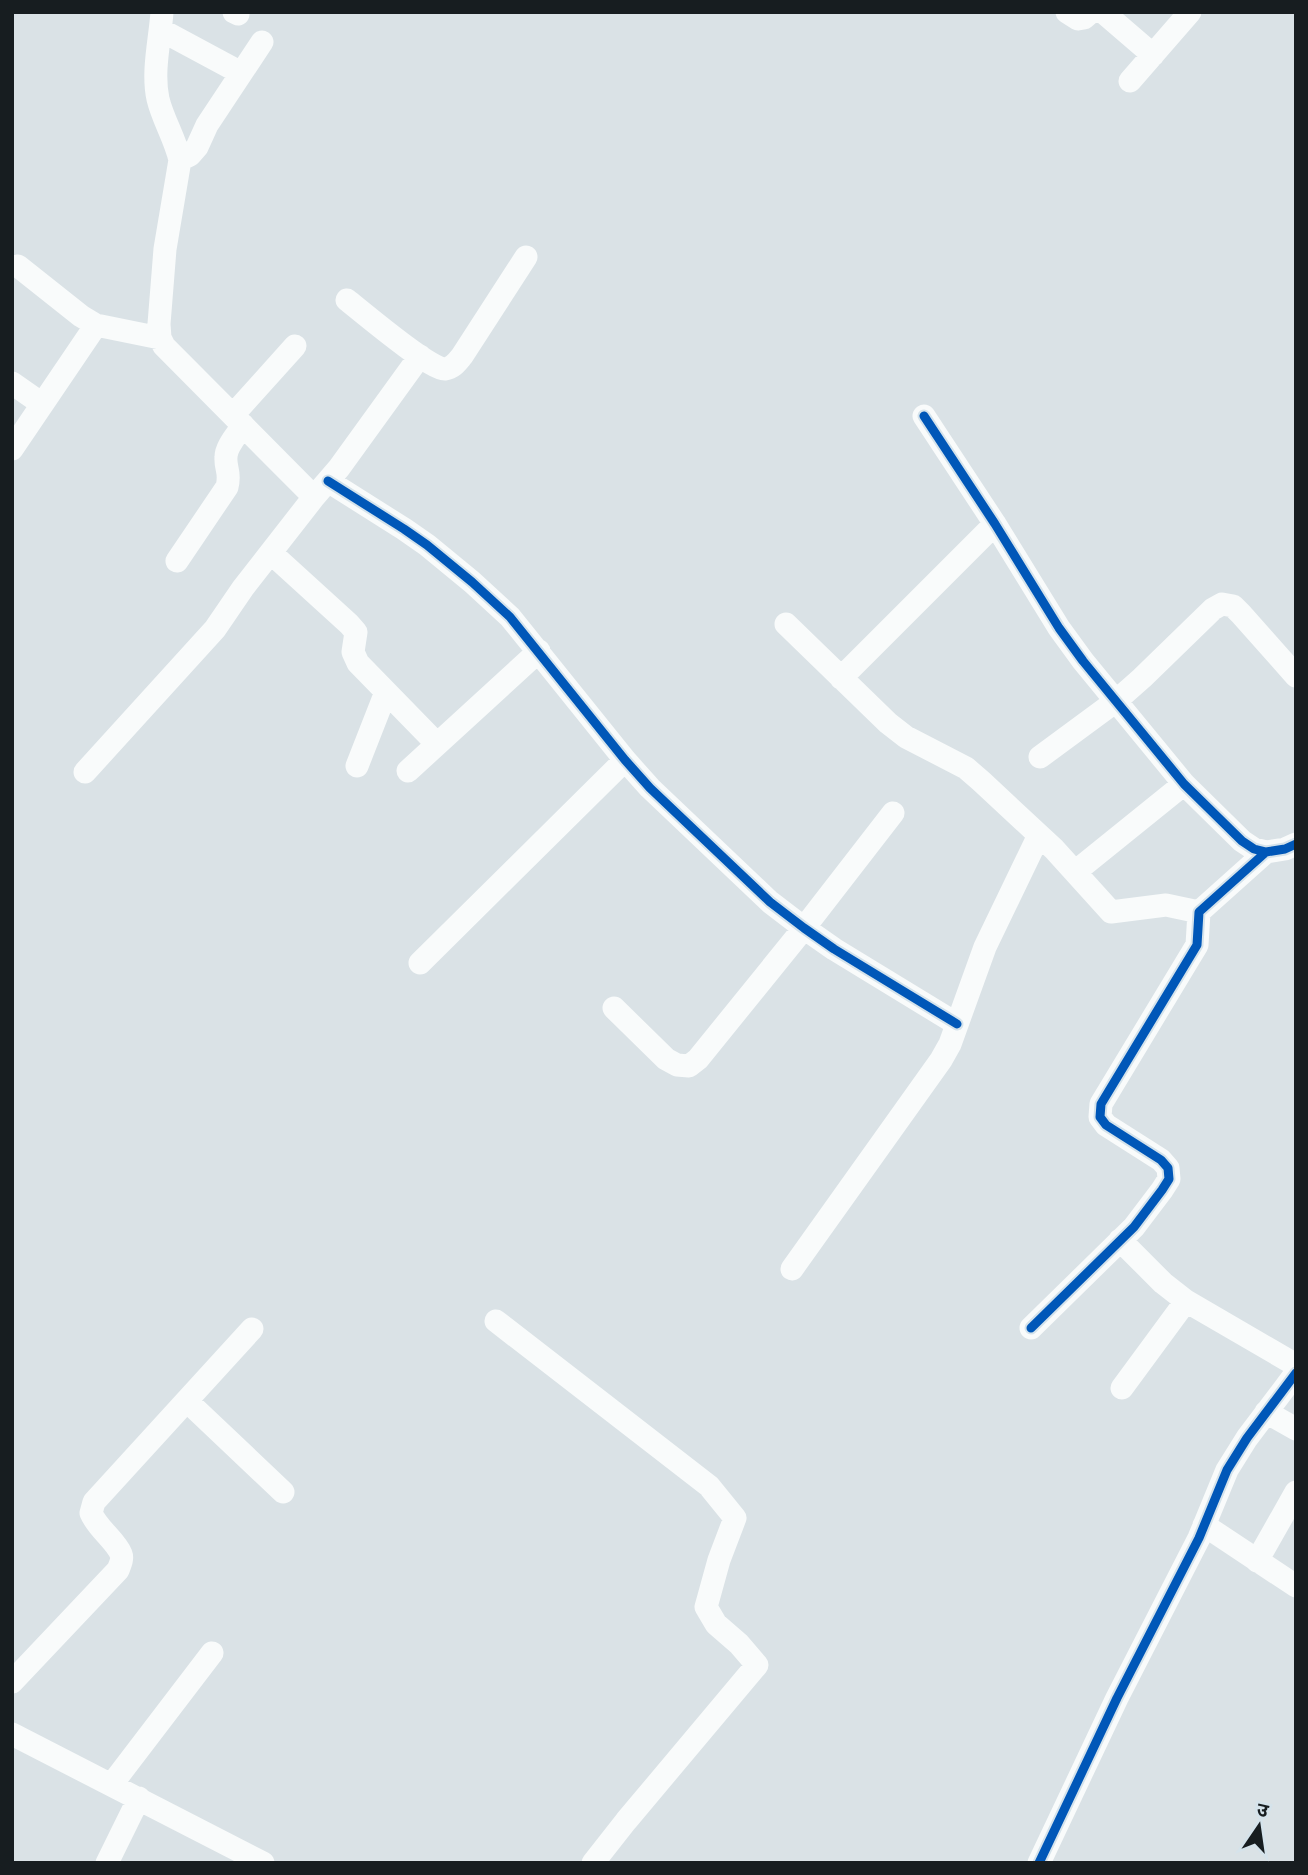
<svg xmlns="http://www.w3.org/2000/svg" width="1308" height="1875" viewBox="0 0 1308 1875" font-family="'Noto Sans','Noto Sans Devanagari',sans-serif">
<rect width="100%" height="100%" fill="#dae2e6"/>
<g fill="none" stroke-linecap="round" stroke-linejoin="round">
<path stroke="#f9fbfb" stroke-width="23" d="M162,12c-2,28 -10,60 -4,87 5,21 17,39 22,61l-15,89 -6,75 1,14 4,8 150,151
M234,12l4,2
M1067,12l11,7 6,-1 7,-6
M1103,12l50,43
M161,30l80,43
M1130,81l60,-69
M180,160l10,-5 7,-8 10,-22 55,-83
M18,266l63,50 15,9 64,13
M347,300c14,11 85,71 98,69 8,-1 12,-7 17,-13l64,-99
M12,383l30,21
M233,415l62,-69
M924,416l71,108 64,104 24,33 101,123 58,57 12,8 12,3 19,-3 11,-5
M12,449l84,-124
M328,481l76,48 23,16 45,37 38,35 115,143 25,28 120,114 34,26 30,21 123,75
M271,553l78,71 7,8 -3,20 5,11 79,81
M177,561l50,-74c4,-15 -2,-18 -1,-30 0,-11 12,-23 17,-32
M786,624l102,99 18,14 60,31 15,13 73,68 57,63 55,-7 33,7
M841,678l154,-154
M1040,757l76,-56 26,-23 71,-69 9,-5 11,2 8,8 55,62
M357,766l29,-74
M408,771l131,-120
M85,772l130,-143 28,-41 71,-91 25,-29 81,-112
M1075,872l109,-88
M420,963l205,-203
M614,1008l52,51 11,6 12,1 9,-7 106,-131 89,-115
M1120,1240l43,43 23,18 110,64
M792,1269l149,-209 9,-16 35,-97 54,-112
M496,1321l213,165 26,32 -16,42 -13,47 10,17 23,20 18,21 -131,156 -33,42
M1031,1328l103,-101 28,-37 7,-11 -1,-11 -7,-8 -55,-35 -6,-8 1,-13 96,-159 2,-33 67,-60
M1122,1388l64,-87
M187,1401l96,91
M1266,1412l30,17
M1204,1525l92,61
M1257,1561l39,-69
M12,1682l106,-112c2,-5 5,-11 3,-16 -5,-13 -24,-26 -30,-41l3,-11 158,-173
M12,1734l251,129
M112,1784l100,-131
M107,1863l32,-65
M1039,1863l78,-165 82,-160 28,-68 20,-32 49,-65"/>
<defs>
<path id="cycleway" d="M924,416l71,108 64,104 24,33 101,123 58,57 12,8 12,3 19,-3 11,-5
M328,481l76,48 23,16 45,37 38,35 115,143 25,28 120,114 34,26 30,21 123,75
M1031,1328l103,-101 28,-37 7,-11 -1,-11 -7,-8 -55,-35 -6,-8 1,-13 96,-159 2,-33 67,-60
M1039,1863l78,-165 82,-160 28,-68 20,-32 49,-65"/>
</defs>
<use href="#cycleway" stroke="#d5e3eb" stroke-width="13"/>
<use href="#cycleway" stroke="#0057b8" stroke-width="9"/>
</g>
<rect width="1308" height="1875" fill="none" stroke="#171d20" stroke-width="28"/>
<g transform="translate(1259 1826) rotate(13)" stroke="#d5e3eb" stroke-width="5" paint-order="stroke">
<path d="M0-5L12 26L0 18L-12 26Z" fill="#171d20"/>
<text y="-10" font-size="19" font-weight="bold" text-anchor="middle" fill="#171d20">उ</text>
</g>
</svg>
